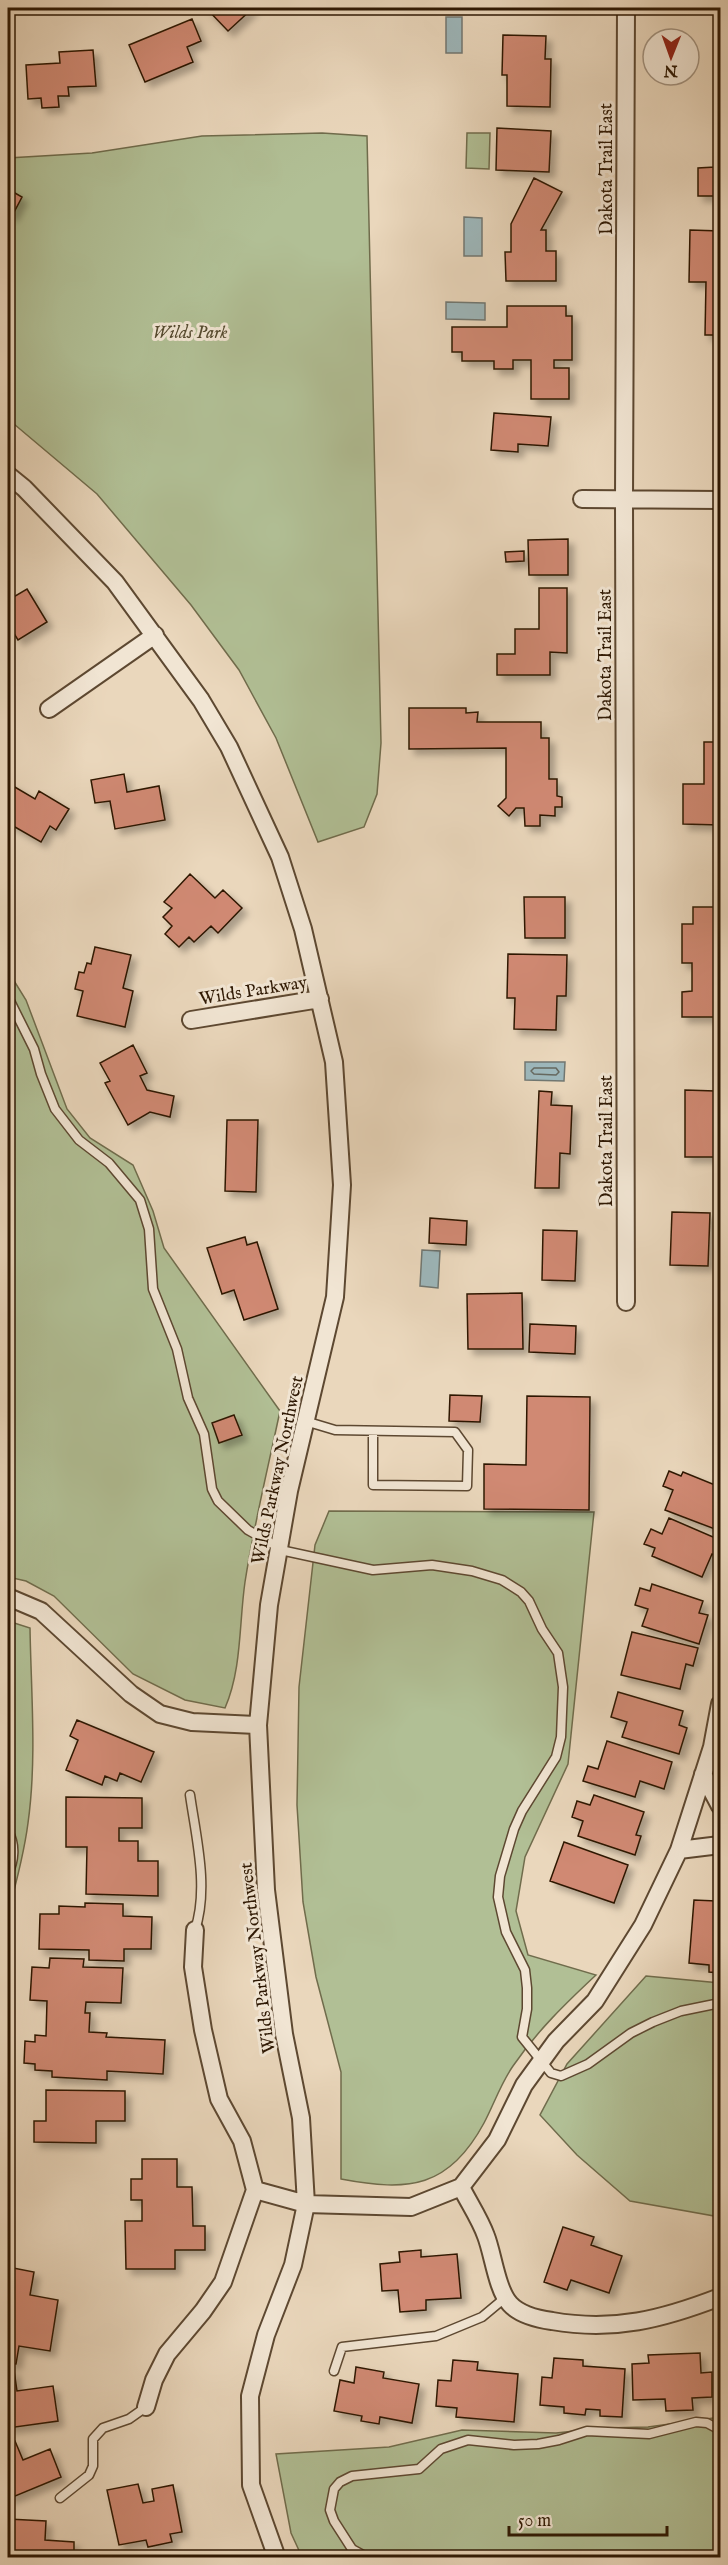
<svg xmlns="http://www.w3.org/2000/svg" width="728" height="2565" viewBox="0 0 728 2565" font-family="'IM FELL English',serif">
<defs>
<filter id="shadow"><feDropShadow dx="5.5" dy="5.5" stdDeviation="3" flood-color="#0004"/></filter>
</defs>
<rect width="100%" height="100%" fill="#ead7bc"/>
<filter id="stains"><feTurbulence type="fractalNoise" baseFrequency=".00333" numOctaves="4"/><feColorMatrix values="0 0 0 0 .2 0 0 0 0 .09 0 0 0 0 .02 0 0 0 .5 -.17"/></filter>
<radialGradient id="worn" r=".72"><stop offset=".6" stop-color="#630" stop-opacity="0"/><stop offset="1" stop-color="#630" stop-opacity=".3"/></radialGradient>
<path fill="#b1bf95" stroke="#706c4c" stroke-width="1.5" d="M322,133l45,3 14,607 -4,51 -13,33 -46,15 -42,-104 -37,-68 -48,-65 -94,-111 -89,-75v-261l84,-5 110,-17z
M467,133h23l-1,36 -23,-1z
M8,971l18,29 41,109 23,29 43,27 20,46 11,37 116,163c-12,57 -26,113 -35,171 -6,41 -3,87 -20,126l-40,-8 -52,-26 -79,-78 -28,-15 -18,-4z
M329,1511l265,1 -26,252 -43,93 -9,54 12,44 68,20c-30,28 -59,56 -83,91 -12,17 -19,38 -29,57 -35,65 -75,69 -143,56v-107l-25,-95 -13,-75 -6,-97 2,-118 16,-142z
M8,1621l22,7c1,64 7,131 -2,195 -4,31 -12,61 -20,90z
M646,1976l74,7v234l-90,-16 -53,-46 -37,-40 27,-51z
M720,2417v140h-418l-11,-24 -15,-79 113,-7 73,-17 94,3 47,-5 45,-1z"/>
<path fill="#9db7bb" stroke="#717771" stroke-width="1.5" d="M446,17h16v36h-16z
M464,217l18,1v38h-18z
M446,302l39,1v17l-39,-1z
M525,1062h40l-1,19 -39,-1z
M422,1250l18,1 -2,37 -18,-2z"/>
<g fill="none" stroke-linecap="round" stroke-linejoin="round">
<path stroke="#66685f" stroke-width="1.5" d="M534,1068h22l3,4 -3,3 -22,-1 -3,-3z"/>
</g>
<path fill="#d08973" stroke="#2e1803" stroke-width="1.5" filter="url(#shadow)" d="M206,8h47l-25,23z
M192,19l9,22 -14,6 6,15 -48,20 -16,-37z
M503,35l43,1 -1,23h6l-1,48 -43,-1v-31h-5z
M93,50l3,36 -28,1 1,9h-11l1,11 -17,1 -1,-10 -13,1 -2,-34 34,-2 -1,-11z
M497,128l54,3 -2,41 -53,-2z
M715,157h5v39h-22v-28l17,-1z
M534,178l28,14 -21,38h5v21h10v30h-50l-1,-29h6v-28z
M8,189l14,8 -10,19 -4,-3z
M690,230l30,1v104h-15l1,-53h-17z
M507,306h59v10h6v44h-18v8h15v31h-38v-39h-18v9h-19v-8h-32v-9h-10v-25h55z
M494,413l57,4 -3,29 -30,-2v8l-27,-2z
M568,539v36h-39l-1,-35z
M524,551v10l-18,1 -1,-10z
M539,588h28v65l-17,-1v23h-53v-21h18v-25h24z
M27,589l20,33 -29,18 -6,-10 -4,3v-43l4,8z
M409,708h57v5l12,-1 -1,10h64v16h8v41h8v17l5,1v10h-7v9l-15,-1v11h-15l-1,-18h-8l-7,8 -11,-10 8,-8v-50l-97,1z
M704,742h16v83l-37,-1v-40h21z
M124,774l3,18 32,-6 6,34 -50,9 -5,-28 -15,2 -4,-23z
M8,783l27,16 4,-8 30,18 -13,21 -6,-4 -9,16 -33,-19z
M190,874l25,24 8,-8 19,18 -24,25 -7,-7 -17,16 -5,-5 -10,10 -14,-13 7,-8 -9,-9 9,-9 -8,-6z
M524,897h41v41h-40z
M693,907h25v42h2v14l-4,-1 -1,30h5v25h-38v-25l10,-1v-28h-10v-39h11z
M95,947l36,8 -8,33 10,3 -8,36 -48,-11 6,-25 -8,-2 4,-17 5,1 3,-10 4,1z
M508,954l59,1 -1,41h-9l-1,34 -42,-1 1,-31h-8z
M133,1045l14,28 -7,3 7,14 27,6 -4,21 -20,-5 -22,13 -23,-42 5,-2 -10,-18z
M685,1090l30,1v13h5v53h-35z
M539,1091l13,1 -1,13 21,1 -2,48 -10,-1 -1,35h-24z
M227,1120h31l-2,72 -31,-1z
M672,1212l38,1 -2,53 -38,-1z
M430,1218l37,3 -1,24 -37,-2z
M543,1230l34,1 -2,50 -33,-1z
M245,1237l2,8 10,-3 21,67 -34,11 -10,-30 -12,4 -15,-46z
M522,1293l1,56h-55l-1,-55z
M718,1298h2v34h-2z
M530,1324l46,2 -1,28 -46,-2z
M450,1395l32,1 -2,26 -31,-1z
M527,1396l63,1 -1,113 -105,-1v-45l42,1z
M234,1415l8,20 -23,8 -7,-20z
M669,1471l12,5 2,-4 37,15v44l-55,-21 8,-20 -10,-4z
M669,1518l51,22v18l-8,-4 -10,23 -50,-21 3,-8 -11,-4 7,-15 11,5z
M652,1584l51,17 -4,12 9,2 -9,29 -57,-18 6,-17 -13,-4 5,-17 10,3z
M632,1632l66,16 -5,18 -7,-2 -6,25 -59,-14z
M618,1692l65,19 -4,14 8,3 -8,26 -57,-17 5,-15 -16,-5z
M77,1720l77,32 -13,30 -21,-9 -3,8 -12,-5 -3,9 -36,-15 12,-30 -8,-4z
M607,1741l65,21 -8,27 -24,-8 -5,16 -52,-16 5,-15 10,3z
M594,1795l50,17 -8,23 5,1 -6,19 -57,-19 5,-15 -11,-4 5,-16 13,4z
M66,1797l76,1v30h-23v13h19v20h20v35l-72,-2 1,-47h-21z
M564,1842l64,23 -14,38 -64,-22z
M717,1889h3v84l-11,-1v-7l-20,-2 5,-63 22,1z
M85,1903l38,1v12l29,1 -1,32h-27v12l-35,-1v-10l-50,-1 1,-35h19v-8l26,1z
M50,1958l34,1 -1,8 40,1 -2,35 -35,-1 -1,11h5l-1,19 18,1 -1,4 59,3 -2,34 -56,-3v9l-55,-3v-6l-17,-1v-6l-11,-1 1,-22 10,1v-7l11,1 1,-35 -17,-1 2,-33 17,1z
M46,2090l79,1v30h-29v22l-62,-1v-21h12z
M142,2159h35v28h15l1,39h12v24h-30v19h-49l-1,-48h17v-21h-11v-21h11z
M563,2227l31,10 -3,8 31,11 -13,37 -38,-13 -4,10 -23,-8z
M421,2250v7l36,-3 4,44 -35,2v10l-26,2 -2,-22 -16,1 -2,-27 20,-2 -1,-10z
M8,2267l26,5 -4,23 28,5 -8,51 -31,-5 -3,18 -8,-1z
M700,2353l1,20 11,-1v25l-20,1 1,12 -27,1 -1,-12 -32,1 -1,-36 17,-1 -1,-8z
M554,2358l29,2v6l42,3 -3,48 -22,-1v-6l-14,-1 -1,6 -21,-2v-6l-24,-2 2,-28 10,1z
M453,2360l25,2 -1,8 41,4 -4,48 -58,-5 1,-9 -21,-2 2,-26 13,1z
M356,2367l28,5 -1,6 36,6 -7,39 -32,-6 -1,7 -18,-3 1,-5 -28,-5 6,-31 14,3z
M14,2370l3,21 36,-5 5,35 -50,7v-57z
M15,2441l8,19 27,-11 11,28 -53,22v-55z
M138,2484l5,19 11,-2 -2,-12 21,-4 9,47 -12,2 2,8 -24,5 -2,-7 -27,5 -12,-55z
M8,2519l38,2 -1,19 29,2v16h-66z"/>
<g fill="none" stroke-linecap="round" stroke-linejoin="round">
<defs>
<path id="service" d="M8,997l26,52 7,25 14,35 24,31 30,23 31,37 9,29 4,60 24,60 11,49 16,36 8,55 6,12 30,29 37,21 88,19 59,-5 40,6 30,9 19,12 8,9 13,28 16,24 5,34 -2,50 -5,20 -34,54 -8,18 -14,47 -2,21 8,35 19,38 2,18v21l-5,28 29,36 10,3 27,-12 43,-31 22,-11 28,-11 39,-8
M305,1421l30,9 120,2 13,18 -1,36 -94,-1v-54
M190,1795c6,42 19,93 5,135
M8,1831c8,14 6,30 0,43
M334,2371l8,-24 94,-11 46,-19 24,-20
M60,2498l29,-23 4,-9v-27l10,-11 26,-9 17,-12
M376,2558l-13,-3 -11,-6 -18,-28 -4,-11 4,-21 6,-7 12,-6 67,-7 22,-20 27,-9 46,5 24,-1 21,-4 28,-9 62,3 47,-12 11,1 13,7"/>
<path id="minor" d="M8,475l16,13 91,94 86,118 28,47 51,110 23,72 31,133 8,123 -7,112 -46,194 -20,114 -11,120 8,165 18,144 17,84 5,86 -13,61 -27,70 -16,61 1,89 26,73
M582,499l138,1
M49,709l106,-74
M191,1020l129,-21
M626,1302l-2,-802 2,-492
M8,1597l33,14 90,83 29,20 32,8 66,3
M703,1774l17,32
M679,1850l41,-5
M195,1930l-2,37 10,63 16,69 23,42 13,49 51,14 105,3 50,-20 36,-47 27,-55 32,-44 39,-40 48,-76 36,-75 33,-103 8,-43
M461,2187c8,16 19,32 25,49 7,18 11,54 24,68 10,11 28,15 42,17 62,11 111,-2 168,-24
M146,2407l8,-27 13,-26 36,-43 20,-29 32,-92"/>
</defs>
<use href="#service" stroke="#5d4831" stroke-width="11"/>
<use href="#minor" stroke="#5d4831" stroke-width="20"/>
<use href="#service" stroke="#f1e5d3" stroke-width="8"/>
<use href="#minor" stroke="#f1e5d3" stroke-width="16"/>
</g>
<g text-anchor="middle" stroke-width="6" stroke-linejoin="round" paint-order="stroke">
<g font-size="18" fill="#2e1803" stroke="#f1e5d3">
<text transform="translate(606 169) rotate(-90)" y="6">Dakota Trail East</text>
<text transform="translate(605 655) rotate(-90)" y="6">Dakota Trail East</text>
<text transform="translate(253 990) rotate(-9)" y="6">Wilds Parkway</text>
<text transform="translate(606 1141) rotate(-90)" y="6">Dakota Trail East</text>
<text transform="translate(277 1470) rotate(-78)" y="6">Wilds Parkway Northwest</text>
<text transform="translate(257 1958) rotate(-97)" y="6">Wilds Parkway Northwest</text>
</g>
<g font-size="18" font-style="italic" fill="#554a2f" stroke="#f1e5d3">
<text x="190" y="338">Wilds Park</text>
</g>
</g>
<rect width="728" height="2565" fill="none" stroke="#ead7bc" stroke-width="30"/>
<rect x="9" y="9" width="710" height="2547" fill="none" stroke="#2e1803" stroke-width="3"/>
<rect x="15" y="15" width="698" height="2535" fill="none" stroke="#2e1803" stroke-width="1.5"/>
<g transform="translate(671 57) rotate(181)"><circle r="28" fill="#f1e5d3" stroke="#a39380" stroke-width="1.5"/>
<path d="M0-4.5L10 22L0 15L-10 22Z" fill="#8f2418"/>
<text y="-9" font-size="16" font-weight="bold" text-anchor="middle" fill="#2e1803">N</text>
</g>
<path d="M509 2526v9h158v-9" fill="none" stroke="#2e1803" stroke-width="3"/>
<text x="518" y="2526" font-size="18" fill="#2e1803" stroke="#f1e5d3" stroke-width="4.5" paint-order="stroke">50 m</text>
<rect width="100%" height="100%" filter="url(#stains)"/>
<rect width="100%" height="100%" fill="url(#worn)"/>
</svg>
